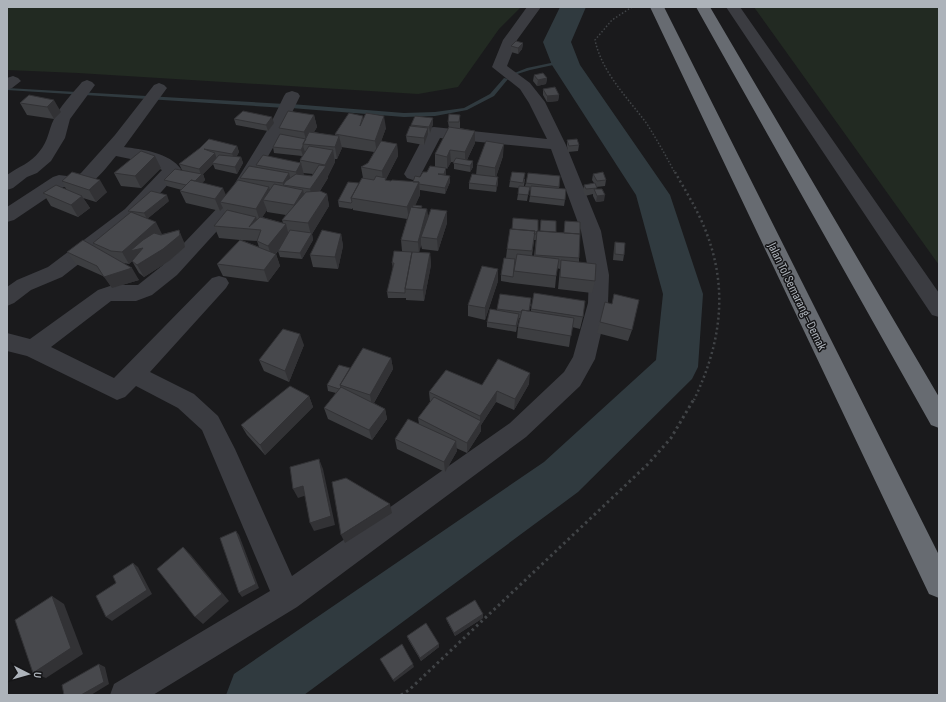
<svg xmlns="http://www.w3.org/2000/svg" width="946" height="702" viewBox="0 0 946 702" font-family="'Sofia Sans Condensed',sans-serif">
<rect width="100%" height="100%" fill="#1a1a1c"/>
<path fill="#222a22" d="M7,7h514l-22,22 -41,58 -40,7 -340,-21 -71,-3z
M754,7h185v258z"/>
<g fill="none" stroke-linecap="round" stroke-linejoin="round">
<path fill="#303a3f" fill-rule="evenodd" d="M565,60h2v2l-37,8 -16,5 -2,-1 15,-6z
M504,78l4,1 -14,17 -27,14 -32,6 -31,1 -113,-9 -3,-2 3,-2 113,9 31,-1 29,-4 26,-14z
M7,88l278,16 3,2 -3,2 -278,-18z"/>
<path fill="#303a3f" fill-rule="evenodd" d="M560,7h26l-15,35 9,23 90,130 33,99 -5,73 -6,12 -114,113 -274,203h-78l8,-21 310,-212 112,-102 7,-66 -27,-99 -84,-130 -9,-23z"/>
<path stroke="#414447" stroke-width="1.5" stroke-dasharray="1.5 2" stroke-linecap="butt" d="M632,7l-20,13 -17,20c7,33 33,58 52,84 10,16 19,32 28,49"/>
<path stroke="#414447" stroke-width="2.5" stroke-dasharray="2 3" stroke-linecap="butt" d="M675,172c10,18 22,37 30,57 24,60 16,114 -11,171"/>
<path stroke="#414447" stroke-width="3" stroke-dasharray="2.5 3.5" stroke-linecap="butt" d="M401,695l8,-5 239,-226 23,-26 23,-39"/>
<path fill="#3b3c41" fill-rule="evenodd" d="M527,7h14l-24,33 -10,26 23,17 15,19 21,43 35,86 8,44 -1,28 -13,56 -15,27 -54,51 -229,170 -144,88h-43l4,-11 156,-93 -68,-161 -24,-22 -42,-22 -11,11 -8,3 -90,-44 -20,-5v-18l23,6 68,-49 15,-5h25l25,-20 61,-64 44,-72 16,-33 2,-3 6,-2 6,2 2,3 -16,33 -47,80 -60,66 -25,20 -16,6h-25l-60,46 63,31 98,-100 7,-2 7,2 3,5 -3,5 -76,84 44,22 24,22 17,33 57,127 218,-153 54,-51 9,-15 15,-54 1,-28 -8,-44 -30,-82 -111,-11 -21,40 -6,2 -6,-2 -3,-4 22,-42 2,-4 6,-1 113,12 -18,-36 -9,-14 -28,-22 11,-27z
M726,7h14l199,286v24l-7,-2z
M13,76l5,2 3,3 -9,7 -5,2v-12z
M87,80l5,2 3,3 -25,34 -5,19 -14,23 -14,12 -10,4 -14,11 -6,2v-15c11,-8 24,-12 32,-23 10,-12 9,-21 15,-33 6,-13 19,-26 28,-37z
M159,83l5,2 3,3 -43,59c17,2 46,6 57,22l-3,4 -39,44 -77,60 -31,13 -17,13 -7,3v-19l10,-7 31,-13 77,-58 37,-39 -17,-8 -29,-6c-17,20 -25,35 -53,31l-49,33 -7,2v-15l46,-30 6,-2 16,2 6,-4 34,-38 39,-50z"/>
<path fill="#676b71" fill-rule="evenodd" d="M650,7h14l275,548v43l-10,-4z
M696,7h14l229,390v31l-8,-3z"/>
</g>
<path fill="#3d3e41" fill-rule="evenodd" d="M523,43l-1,6 -4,5 -7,-2v-6z
M534,75l13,3 -1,6 -9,2 -4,-5z
M543,89l16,6 -1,6 -11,1 -4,-7z
M29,95l32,17 -7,7 -27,-4 -7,-12z
M314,115l3,12 -3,5 21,4v-2l28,-16 23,10 -5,13 16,3 1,12 -12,23v1l5,1 22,1 22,-16v-12l14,-26 -1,-6 12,-7v13l15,3v12l-8,17 6,7 -3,5 -16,-3v-7h-3l-4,7 -1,-1v7l4,7 -5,12 -25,-4v5l-5,10 7,3 5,1 1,9 19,5 -9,28 -16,-2 -1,-4 -2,7 11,1 1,12 -7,36 -18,-1v-2h-18l-1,-6 6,-24 -1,-5 10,-12 -1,-11 6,-21 -54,-9v-2l-1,1 -13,-2 -1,-6 21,-18 4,-5 -2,-11 7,-4 6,-11 -33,-5 1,1 -5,11h-2v3l-7,14v2l-8,13 7,3 2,12 -17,28 1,6 -11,19 -22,-2 -2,-6 2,-3 -4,6 4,12 -12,16 -45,-6 -6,-12 23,-24 -21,-2 -5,-12 11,-13 -2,-5 -3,3 -34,-8 -6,-12 2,-1 -15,-4 -3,-6 21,-9 -3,-1 -3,-6 21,-16 37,-2 2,6 -3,5h5l2,6 -6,11 -22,-5 -2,-5 -10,10 2,6 -3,3 24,12 14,-14v-3l17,-10 -1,-3 44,-3v-2l2,-4 -28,-3 -1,-6 7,-13 -1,-6zM303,173l10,1 -1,2 -8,-1zM267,210v2l19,3 -4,5 1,3 -21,-6zM241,240l16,1 2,6z
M234,119l40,4 -6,8 -32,-6z
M433,124l-3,9h-2l-4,12 -17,-3 -1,-6 5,-10v-1z
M567,140l12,5 -1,6 -10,1 -1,-6z
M503,156l-7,21 2,6 -2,9 -27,-3v-6l7,-8 1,-10z
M161,168l-20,20 -20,-2 -7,-13z
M593,174l13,6 -1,6 -9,1v2l8,12 -8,1 -3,-6v-2l-8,2 -2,-5 1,-6 10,-2 -2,-3z
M560,176l-1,13 6,11 -1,6 -35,-4 2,-12h-2l-2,11 -10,-1 2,-12 -10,-1 1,-6 15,-2 -1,7h1l1,-3z
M62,181l45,11 -11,10 -13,-4 7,10 -12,9 -27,-11 -8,-13 23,-4z
M169,201l-22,18 15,16 22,7 1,5 -16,14 -25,16 -5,-4 -7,-12 -3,3 -6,-1 16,17 -27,8 -7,-11 -29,-13 -9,-12 29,-5 -3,-4 36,-30 -1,-2z
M541,220l15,12 8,1 1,-12 15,13 -1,24v4l16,19 -3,12 -34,-4 2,-20 -3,-1 -2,20 -42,-5 1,-12 -1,12 -12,-2v-6l5,-17 1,-9 31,-18h2zM534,240h2l-2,16h-2z
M341,234l2,12 -5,23 -25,-2 -3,-12z
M615,242l9,13 -1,6 -10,-1 1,-12z
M498,281l-13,39 -17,-4v-11z
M531,304l-2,7h2v-2l52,8 -3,12 -8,-2 -3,20 -52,-9 1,-11 2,-9h-1l-3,14 -29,-5v-5l10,-12v-1z
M612,304l20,26 -4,11 -31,-8 3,-11z
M304,345l-15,37 -25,-11 -5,-11z
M391,358l2,11 -19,34 11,6 2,10 -15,21 -44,-21 -4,-11 12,-15 -8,-2 -1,-6 23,-17z
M529,384l-15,26 -18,-8 -15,23v6l-14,22 -11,-5 1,3 -12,21 -48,-23 -2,-10 24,-15 -1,-6 12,-16 -1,-10 53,-7z
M309,396l4,11 -48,48 -18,-20 -6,-10z
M483,614v4l-28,18 -8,-15 -1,-3z
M407,636l32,11 -18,14 -13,-22z"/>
<path fill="#323235" d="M523,43l-1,6 -4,5v-6z
M547,78l-1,6 -9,2 1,-6z
M559,95l-1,6 -11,1v-6z
M54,100l7,12 -7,7 -7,-12z
M314,115l3,12 -10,17 -3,-12z
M384,116l2,12 -9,25 -2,-12z
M272,117l2,6 -6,8 -2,-6z
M433,118v6l-3,9 -1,-6z
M428,128v6l-4,11v-7z
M475,131v12l-10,21v-12z
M339,136l3,12 -5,11 -2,-12z
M397,144l1,12 -12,23 1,11 -4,-7 -1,-12z
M504,144l-1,12 -8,24v-12z
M237,146l2,6 -4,8 -3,-6z
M303,146l2,6 -2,4 -2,-6z
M333,150l2,12 -7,14v2l-15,23 -3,-12 15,-22v-2z
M450,150l1,12 -4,7v-12z
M215,153l2,7 -5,3 1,1 -10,10 2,6 -13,12 -2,-6 11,-11 -2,-6z
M155,156l6,12 -20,20 -6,-12z
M241,157l2,6 -6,11 -2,-7z
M473,161v6l-3,5v-6z
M301,163l3,12 -5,10 -3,-13z
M446,168v6l-2,6v-6z
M289,173l3,12h-8l-1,-2z
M450,176v6l-5,12v-6z
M498,177v6l-2,9v-6z
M100,180l7,12 -11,10 -7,-12z
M419,182l1,13 -11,25 -2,-13z
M269,187l4,12 -10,1 4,10 -7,11 -4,-12z
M223,188l5,12 -8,2 3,6 -3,3 -5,-12z
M303,190l3,12 -9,15 -3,-12z
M327,194l2,12 -17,28 1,6 -11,19 -2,-6 11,-18 -3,-12z
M167,195l2,6 -22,18 -3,-6z
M605,195l-1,6 -8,1 1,-6z
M82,196l8,12 -12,9 -7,-12z
M427,209l1,12 -7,16v8l-2,9 -1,-12z
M447,211v12l-9,28 -1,-12z
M256,217l4,12 -11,-2z
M156,222l6,12 17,-4 5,12 1,5 -16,14 -25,16 -7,-12 -2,-6 -6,5 -7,-12z
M286,224l3,12 -17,22 -4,-12z
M341,234l2,12 -5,23 -3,-12z
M430,253l1,12 -7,36 -1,-11z
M276,254l4,12 -12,16 -4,-12z
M132,268l7,12 -27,8 -8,-11z
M498,269v12l-13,39v-12z
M519,314l-1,5 -2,13v-6z
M300,334l4,11 -15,37 -4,-11z
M391,358l2,11 -21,37 -2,-11z
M530,373l-1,11 -15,26 1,-11z
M497,391l-1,11 -15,23v6l-14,22v-10l13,-20v-7z
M309,396l4,11 -48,48 -5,-10z
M385,409l2,10 -15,21 -3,-10z
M456,441l1,10 -12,21 -1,-10z
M319,459l4,10 12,56 -21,6 -4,-8z
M303,486l4,9 -9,3 -5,-9z
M390,504l2,9 -47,30 -4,-8z
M236,531l3,4 20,53 -17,9 -3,-4z
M183,547l8,8 38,46 -26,23 -8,-7z
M133,563l5,4 14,27 -40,27 -6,-4z
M52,596l12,8 19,50 -37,24 -13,-5z
M483,614v4l-28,18 -1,-3z
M439,644v3l-18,14 -1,-3z
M99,664l6,3 4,17 -18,11h-10z
M413,664l1,3 -20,15 -1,-2z"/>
<path fill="#47484c" stroke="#323235" d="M516,41l7,2 -5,5 -7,-2z
M543,73l4,5 -9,2 -4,-5z
M555,87l4,8 -12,1 -4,-7z
M29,95l25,5 -7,7 -27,-4z
M243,111l29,6 -6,8 -32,-6z
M288,111l26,4 -10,17 -25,-4z
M349,113l14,3 -3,10 6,-13 18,3 -9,25 -40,-7z
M449,114l11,1 -1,7h-11z
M415,116l18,2 -4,9 -18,-2z
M410,126l18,2 -4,10 -18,-2z
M449,127l26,4 -10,21 -15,-2 -3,7 -12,-3z
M309,132l30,4 -4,11 -32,-3z
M280,134l26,5 -3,5v2l-2,4 -28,-3z
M209,139l28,7 -5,8 -28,-5 11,4 -16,16 -20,-5 21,-16z
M577,139l2,6 -10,1 -2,-6z
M381,141l16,3 -15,27 -21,-4 7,-4z
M486,141l18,3 -9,24 -18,-3z
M309,146l24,4 -8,15 -25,-5z
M141,151l14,5 -20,20 -21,-3z
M219,155l22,2 -6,10 -23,-4z
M263,155l38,8 -5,9 -40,-7z
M456,158l17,3 -3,5 -17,-3z
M319,165l7,1 -16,23 -27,-4 3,-4 10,-7 16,2z
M249,166l40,7 -6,10 -43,-5z
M430,166l16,2 -2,6h-6l12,2 -5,12 -26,-4v-2h-6l2,-6 5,1 3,-5h4z
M175,169l27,5 -7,7 -4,-1 -5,5 -22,-5z
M72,172l28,8 -11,10 -27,-9z
M512,172l13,1 -2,10 -13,-2z
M603,172l3,8 -9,1 -4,-7z
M528,173l32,3 -1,11 -33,-4z
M472,174l26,3 -2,9 -27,-3z
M376,176l10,2 -1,2 6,1 1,-1 27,2 -12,25 -56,-9 11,-20 12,2z
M191,180l32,8 -8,11 -35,-8z
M238,180l31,7 -13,22 -36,-7z
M348,182l11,1 -8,15 1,4 -1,1 -13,-2z
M595,183l2,5 -11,1 -2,-4z
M274,184l29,6 -9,15 -31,-5z
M56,185l26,11 -11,9 -28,-12z
M519,186l11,1 -2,8 -10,-1z
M531,186l35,3 -1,11 -35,-4z
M594,189h8l3,6 -8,1z
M151,191l16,4 -23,18 -16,-2z
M320,191l7,3 -19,29 -26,-3 24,-28z
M413,205l9,1 -1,2 -9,-1z
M411,207l16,2 -9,33 -17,-2z
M431,209l16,2 -10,28 -16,-2z
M227,210l29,7 -7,10 11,-10 26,7 -18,22 -11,-5 4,-11 -47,-4z
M131,212l25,10 -34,30 -11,-1 -18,-8z
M513,218l25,2v11h-1l-1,3h-2l1,-3 -23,-2z
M541,220l15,1v11l-16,-1z
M565,221l15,1v12l-16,-1z
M510,229l25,2 -3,20 -25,-2z
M179,230l1,5 -17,14 -26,16 -5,-4 11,-13 -13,3 13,-11 11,-7 7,2z
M290,230l22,3 -12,20 -22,-2z
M322,230l19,4 -6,23 -25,-2z
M537,231l43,3 -1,24 -44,-3z
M83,240l49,28 -28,9 -7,-11 -30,-14z
M240,240l36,14 -12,16 -47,-6z
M615,242l10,1 -1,12 -9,-1z
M394,251l18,1 -7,37v4l-18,-1 7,-29h-2z
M412,252l18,1 -7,37 -18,-1z
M517,254l42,5 -3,17 -42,-5z
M504,258l11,1 -2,18 -12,-2z
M561,260l35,4 -1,17 -35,-4z
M482,266l16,3 -13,39 -17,-3z
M534,293l51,8 -2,16 -52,-8z
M500,294l31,4 -2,13 -7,-1 -1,2 -24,-3z
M614,294l25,6 -7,30 -32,-8 5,-20 7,2z
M490,309l29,5 -3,12 -29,-4z
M522,310l52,8 -3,18 -53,-9z
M283,329l17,5 -15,37 -26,-11z
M363,348l28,10 -21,37 -30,-10z
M498,359l32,14 -15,26 -18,-8 -17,25 -51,-24 17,-22 36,15z
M339,365l11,3 -10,17 1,2 -2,2 -12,-4z
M290,386l19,10 -49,49 -19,-20z
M341,387l44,22 -16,21 -45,-22z
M434,397l47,24 -14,22 -49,-25z
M408,419l48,22 -12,21 -49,-23z
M319,459l12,57 -21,7 -7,-37 -10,3 -3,-22z
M346,478l44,26 -49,31 -9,-53z
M236,531l20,53 -17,9 -19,-55z
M183,547l39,47 -27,23 -38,-48z
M133,563l14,27 -41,27 -10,-21 20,-13 -3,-7z
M52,596l19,52 -38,25 -18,-53z
M475,600l8,14 -29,19 -8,-15z
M426,623l13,21 -19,14 -13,-22z
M402,644l11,20 -20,16 -13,-21z
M99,664l5,18 -23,13h-17l-2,-10z"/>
<g text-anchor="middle" stroke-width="3" stroke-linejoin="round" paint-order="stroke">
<g font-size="13" fill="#adb3ba" stroke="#151517">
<text transform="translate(798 296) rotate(64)" y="5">Jalan Tol Semarang–Demak</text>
</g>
</g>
<rect width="946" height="702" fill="none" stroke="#adb3ba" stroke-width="16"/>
<g transform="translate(28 674) rotate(96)" stroke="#151517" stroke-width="3" paint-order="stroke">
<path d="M0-3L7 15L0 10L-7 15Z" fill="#adb3ba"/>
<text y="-6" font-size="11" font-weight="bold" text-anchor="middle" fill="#adb3ba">U</text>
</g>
</svg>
